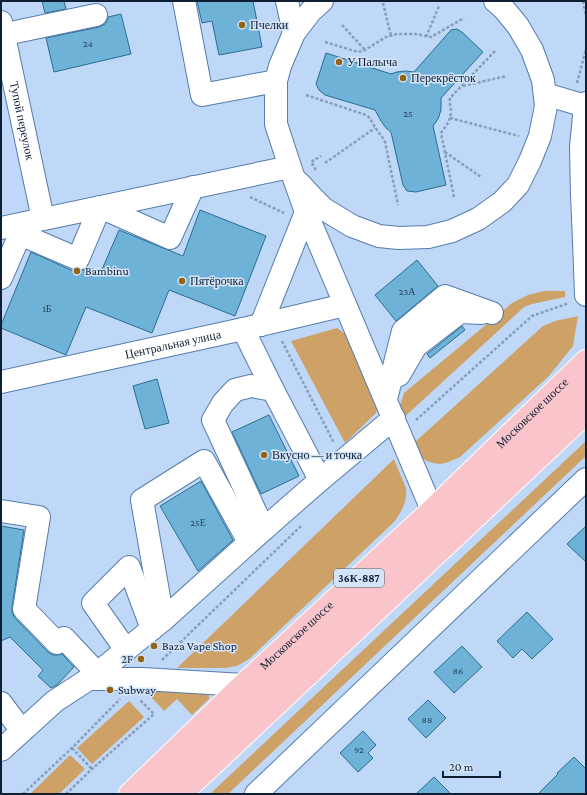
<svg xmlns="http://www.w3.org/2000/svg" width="587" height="795" viewBox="0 0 587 795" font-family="'Crimson Pro',serif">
<rect width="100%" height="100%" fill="#bfd8f8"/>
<path fill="#cea266" d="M544,291h21v6l-33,7 -8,3 -125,115 -2,-8 7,-21 108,-90 16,-8z
M578,316l-5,30 -24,30 -89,81c-16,7 -20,10 -37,2l-8,-17 128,-116 12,-5z
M337,328l19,14 24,58 -4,13 -31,30 -54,-102z
M586,441v15l-358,338h-16v-2z
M394,459c3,9 10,22 12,30 2,11 -5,23 -11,32l-146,138 -12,7 -12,2h-48z
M159,689l50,5v5l-17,16 -15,-16 -13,12 -13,-14z
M129,701l15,16 -52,47 -15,-16z
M70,755l15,14 -26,25h-29z"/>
<path fill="#6fb2d7" stroke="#296d90" d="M42,1h22l2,8 -21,4z
M197,1h56l9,46 -43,8 -7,-34 -10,2z
M121,14l10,40 -77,18 -8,-34 53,-11 6,-3 3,-5v-2z
M457,29l6,4 20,19 -42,46v12l-3,9 -5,7 13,59 -30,7 -9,-1 -4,-6 -12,-53 -5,-4 -5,-7 -6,-11 -50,-15 -6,-5 -3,-6 10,-31 65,21 6,-2 8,-1 9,1 37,-42z
M200,210l66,26 -31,80 -66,-26 -17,43 -66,-26 -20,48 -65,-27v-3l30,-73 42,19h7l5,-2 2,-2 14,5 18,-42 64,26z
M417,260l21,26 -42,35 -21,-26z
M462,326l3,4 -35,28 -3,-4z
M157,379l12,44 -24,6 -12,-43z
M269,415l30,61 -38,18 -29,-62z
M201,481l32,59 -35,31 -38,-65z
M1,526l23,4 -12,77v6l3,5 33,34 5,3h5l4,-1 12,13 -17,18 -6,3 -13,-12 5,-6 -33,-33 -9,4z
M586,526v36l-19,-18z
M527,612l26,27 -21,20 -10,-10 -9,9 -16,-17z
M462,646l20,21 -28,26 -20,-21z
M428,700l18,18 -20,20 -18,-19z
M363,731l13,14 -8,8 5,5 -15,14 -18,-19z
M574,757l12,12v25h-48l20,-20 -1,-1z
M434,777l17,17h-35z"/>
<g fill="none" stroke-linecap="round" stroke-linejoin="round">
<defs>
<g id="minor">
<path d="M184,1l18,94 74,-14"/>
<path d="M287,1l7,32"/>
<path d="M322,1l-11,10 -17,22 -14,33 -4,15v43l14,43 16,45 126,298"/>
<path id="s1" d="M1,22l42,197"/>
<path d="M1,35l95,-20"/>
<path d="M545,94l40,12"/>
<path d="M581,147l4,-41 1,-3"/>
<path d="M299,183l12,13 13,13 28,17 27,10 20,2 29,-1 24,-6 26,-12 24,-17 16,-17 12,-24 10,-25 6,-30 -3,-26 -11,-30 -14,-24 -14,-17 -9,-8"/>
<path d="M1,228l289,-61"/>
<path d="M20,234l58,25 22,-52 70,31 23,-51"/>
<path d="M584,241l-2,-46 -1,-48 5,-2"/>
<path d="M586,242l-2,-1 2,54"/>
<path d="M1,278l24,-55"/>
<path d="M261,325l45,-113 7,2"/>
<path d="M243,329l30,61"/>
<path d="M399,375l17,-29 44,-34 22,1"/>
<path id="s2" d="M1,382l242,-53 102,-24"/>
<path d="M387,395l16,-64 42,-35 47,17"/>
<path d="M1,511l38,6 -15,92 33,34 7,-5 33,35"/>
<path d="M264,529l-8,-16 -43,-93 10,-17 12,-13 16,-4 22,4 47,90 74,-62"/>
<path d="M163,620l-21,-120 62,-39 45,81"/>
<path d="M126,650l-33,-47 36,-36 23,62"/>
<path d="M90,679l73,-59 101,-91 56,-49"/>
<path d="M1,703l21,28"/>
<path d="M1,750l54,-49 34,-22h54l100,6"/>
<path d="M256,794l330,-315"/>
</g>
<g id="major">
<path id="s3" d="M130,794l113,-109 189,-175 154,-149"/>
<path d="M154,794l432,-408"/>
<path d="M181,794l405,-381"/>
</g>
</defs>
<use href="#minor" stroke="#557cac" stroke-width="24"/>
<use href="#major" stroke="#fff" stroke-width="24"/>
<path stroke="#879dba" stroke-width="2.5" stroke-dasharray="3 2" stroke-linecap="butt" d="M583,1l3,15
M383,3l8,33
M342,25l23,25
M426,37l13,-31
M325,42l33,10 7,-2 21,-13 11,-3h18l16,3 33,-19
M577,83l9,-34
M463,86l44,-10
M306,95l60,20c5,3 6,8 9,12 3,5 7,9 10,15l13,63
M450,118l69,18
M445,152l36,25
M325,163l50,-35
M316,170l-5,-8 10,-6
M250,197l34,16
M454,197l-13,-64c5,-8 9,-10 10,-21 0,-5 -2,-9 -1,-14l46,-48
M282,341l52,102
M416,420l116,-104 37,-13
M162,660l139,-134
M72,748l20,21
M23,794l49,-46 48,-49
M66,794l26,-25 62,-55 -14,-14"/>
<use href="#minor" stroke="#fff" stroke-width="22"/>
<use href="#major" stroke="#fac5ca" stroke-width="22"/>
</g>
<g fill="#946413" stroke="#d4e5fa" stroke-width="1.5">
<circle cx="242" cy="25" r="4"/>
<circle cx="339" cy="62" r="4"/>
<circle cx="403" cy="78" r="4"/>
<circle cx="77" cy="271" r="4"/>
<circle cx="182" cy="281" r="4"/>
<circle cx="264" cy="455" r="4"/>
<circle cx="154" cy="646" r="4"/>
<circle cx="141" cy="659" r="4"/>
<circle cx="110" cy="690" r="4"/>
</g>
<g text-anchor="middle" stroke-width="3" stroke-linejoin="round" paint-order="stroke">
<g font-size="10" fill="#27445c">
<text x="88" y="47">24</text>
<text x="408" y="117">25</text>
<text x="407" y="295">23А</text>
<text x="47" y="312">1Б</text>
<text x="198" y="526">25Е</text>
<text x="458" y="674">86</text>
<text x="427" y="723">88</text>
<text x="359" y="753">92</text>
</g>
<rect fill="#d4e5fa" stroke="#4a5a6f" stroke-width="1" x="334" y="569" width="50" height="18" rx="3"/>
<g font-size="11" font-weight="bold" fill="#0f1f33">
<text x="359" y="582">36К-887</text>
</g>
<g font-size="12" fill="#0f1f33" stroke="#d4e5fa" text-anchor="start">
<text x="250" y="29">Пчелки</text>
<text x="347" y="66">У Палыча</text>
<text x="411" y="82">Перекрёсток</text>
<text x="85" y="275">Bambinu</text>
<text x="190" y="285">Пятёрочка</text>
<text x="272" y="459">Вкусно — и точка</text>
<text x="162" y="650">Baza Vape Shop</text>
<text x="133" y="663" text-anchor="end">2F</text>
<text x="118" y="694">Subway</text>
</g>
<g font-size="12" fill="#0f1f33" stroke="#d4e5fa">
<text dy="4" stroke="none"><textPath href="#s1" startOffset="101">Тупой переулок</textPath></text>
<text dy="4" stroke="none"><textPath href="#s2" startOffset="176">Центральная улица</textPath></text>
<text dy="4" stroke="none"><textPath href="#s3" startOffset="554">Московское шоссе</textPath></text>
<text dy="4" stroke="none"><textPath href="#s3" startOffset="230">Московское шоссе</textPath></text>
</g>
</g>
<rect width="587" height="795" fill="none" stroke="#0f1f33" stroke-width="4"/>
<path d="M443 771v6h57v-6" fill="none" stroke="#0f1f33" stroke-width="2"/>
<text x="449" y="771" font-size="12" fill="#0f1f33" stroke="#d4e5fa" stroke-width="3" paint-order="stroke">20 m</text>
</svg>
